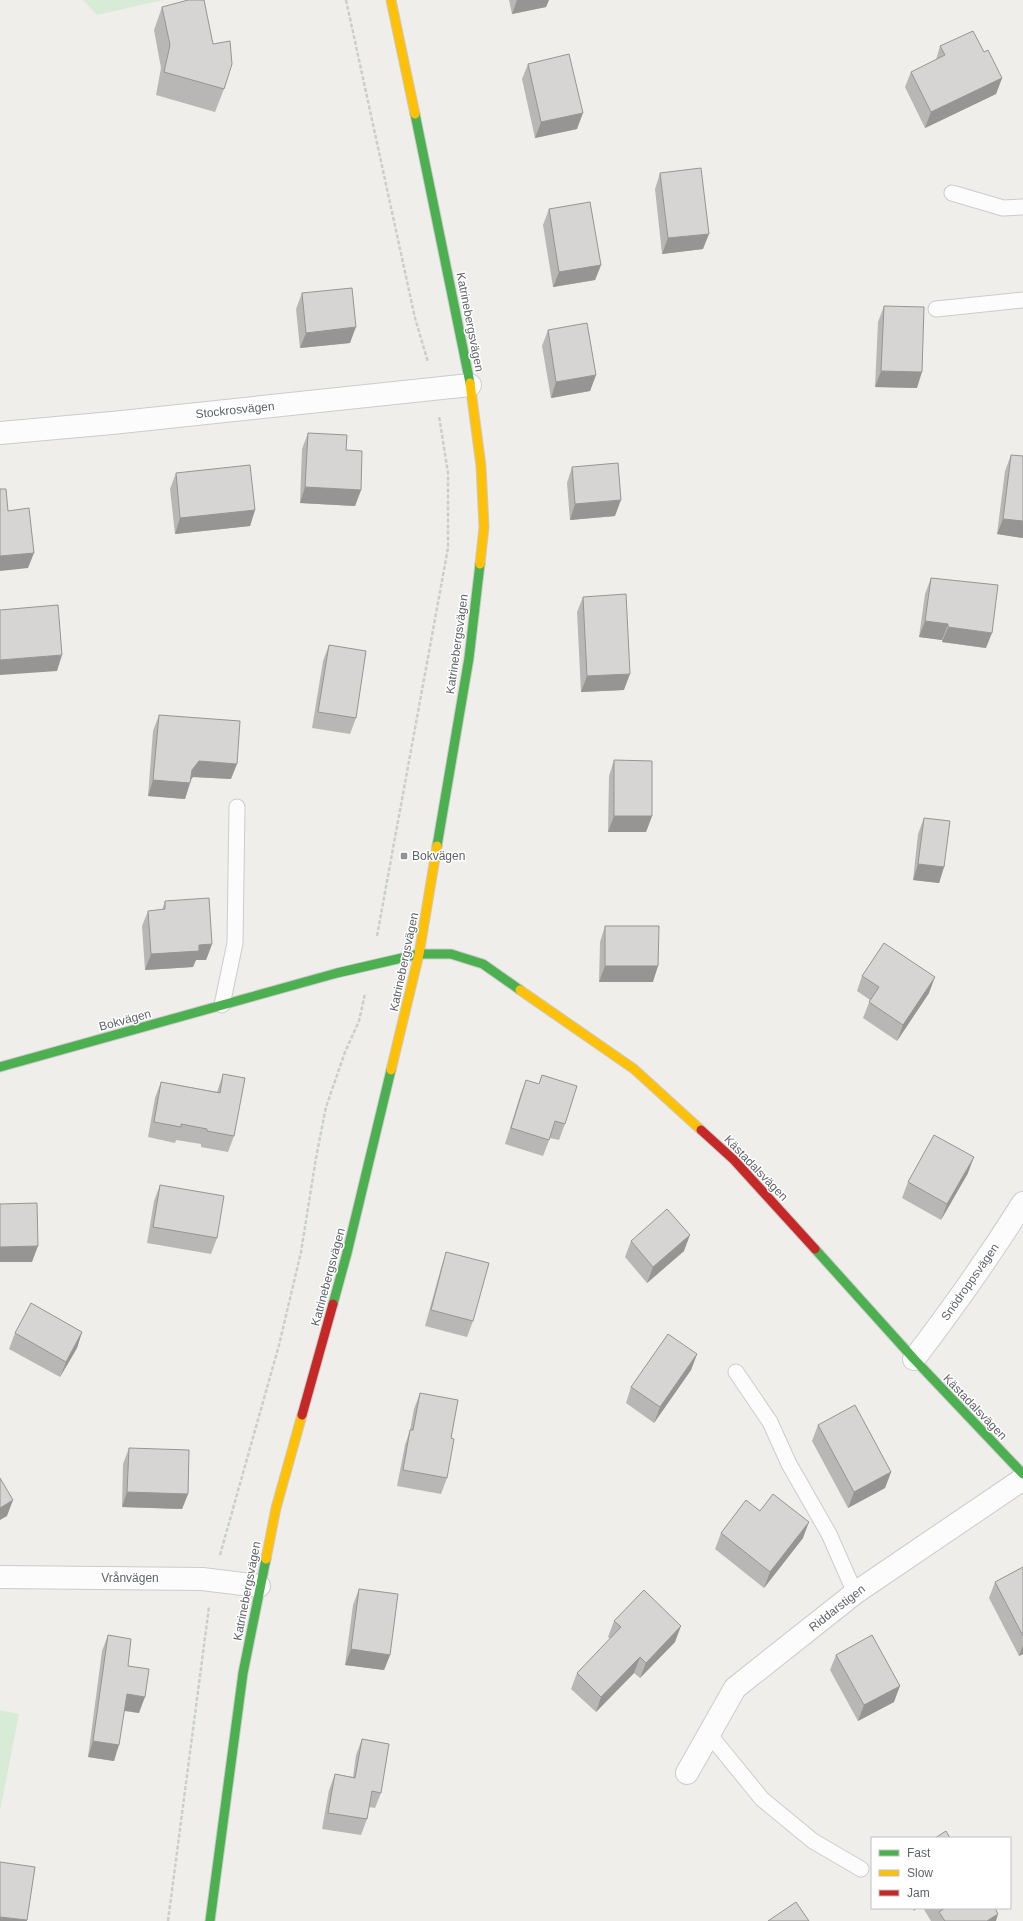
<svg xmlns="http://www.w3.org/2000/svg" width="1023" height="1921" viewBox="0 0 1023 1921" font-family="Helvetica,sans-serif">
<rect width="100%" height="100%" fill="#efeeea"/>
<path fill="#d8ebd6" d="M83,0h80l-66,15z
M0,1710l19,4 -19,97z"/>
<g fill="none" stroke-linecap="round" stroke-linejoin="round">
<defs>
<path id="lane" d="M952,193l51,15 20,-1
M936,309l87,-9
M222,1005l13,-62 2,-136
M736,1372l34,50 19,42 40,70 26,59
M709,1734l53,65 51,42 48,28"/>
<path id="street" d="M0,433l112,-10 358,-38
M914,1359c39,-51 75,-102 109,-156
M0,1577l202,2 57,7
M687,1773l48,-85 120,-95 168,-114"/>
<path id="fast" d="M415,114l55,269
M437,846l32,-188 11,-94
M0,1067l337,-94 82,-19h32l32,10 37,26
M815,1249l99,110 109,115
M333,1304l14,-51 44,-183
M210,1921l33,-248 23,-114"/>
<path id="slow" d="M391,0l24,114
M470,383l11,83 3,61 -4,37
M520,990l114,79 67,61
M391,1070l28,-116 18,-108
M266,1559l10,-51 26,-93"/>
<path id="jam" d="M701,1130l33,30 81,89
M302,1415l31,-111"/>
</defs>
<use href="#lane" stroke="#cbcccc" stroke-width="17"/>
<use href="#street" stroke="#cbcccc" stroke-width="24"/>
<use href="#fast" stroke="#cacacb" stroke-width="11"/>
<use href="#slow" stroke="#cacacb" stroke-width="11"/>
<use href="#jam" stroke="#cacacb" stroke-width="11"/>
<path stroke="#cacfcc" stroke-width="2.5" stroke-dasharray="4 2" stroke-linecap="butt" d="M346,0l69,318 13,44
M377,936l71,-388v-75l-9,-57
M220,1555l59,-210 22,-93 15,-94 10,-51 19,-55 14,-31 6,-27
M168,1921l41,-314"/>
<use href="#lane" stroke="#fdfcfc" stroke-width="15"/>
<use href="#street" stroke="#fdfcfc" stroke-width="22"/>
<use href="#fast" stroke="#4caf50" stroke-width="9"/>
<use href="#slow" stroke="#ffc107" stroke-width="9"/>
<use href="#jam" stroke="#c62828" stroke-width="9"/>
</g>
<path fill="#b8b7b5" d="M509,0h40l-3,7 -34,7z
M162,7l51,37 11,45 -9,23 -59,-17 5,-27 -7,-38z
M940,46l44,6 18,26 -6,16 -71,34 -20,-41 6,-15 25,-12z
M528,64l49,65 -42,9 -13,-59z
M660,173l43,76 -41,5 -7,-65z
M549,209l52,56 -6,15 -42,7 -10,-62z
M302,293l48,50 -50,5 -4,-39z
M884,306l33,82 -42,-1 3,-65z
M548,330l48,45 -6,16 -39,7 -9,-52z
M308,433l38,17 15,40 -6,16 -55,-3 2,-54z
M1011,455l12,83 -26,-4 8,-63z
M572,467l43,49 -45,4 -3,-37z
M176,473l79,37 -5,16 -75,8 -5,-45z
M931,578l55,70 -44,-6v-2l-23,-3 6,-43z
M583,597l41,93 -43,2 -4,-80z
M329,645l27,73 -6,16 -38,-6 11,-67z
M159,715l72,64 -38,-2 -2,3 -1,3 -5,16 -37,-3 5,-65z
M614,760l38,56 -6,16h-38l1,-56z
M924,818l20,49 -5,16 -26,-3 5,-46z
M165,901l47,43 -6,16h-10l-3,7 -48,3 -3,-44 6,-15 14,-1z
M605,926l48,56h-54l1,-40z
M862,976l67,17 -32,48 -34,-23 7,-18 -13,-9z
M223,1074l11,62 -6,16 -27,-5v-3l-25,-4 -1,3 -27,-6 7,-39 6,-16 56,10z
M526,1080l39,44 -6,16 -9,-2 -7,18 -38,-12 15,-48z
M968,1173l-27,47 -39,-22 6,-16z
M160,1185l57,53 -6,16 -64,-11 7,-42z
M631,1241l53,10 -37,32 -22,-26z
M446,1252l27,69 -6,16 -42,-11 16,-58z
M82,1332l-5,16 -17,29 -51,-28 6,-16z
M697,1354l-6,16 -37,53 -28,-20 5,-16z
M420,1393l31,45 -4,40 -6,16 -44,-8 8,-41 5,-15 4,-21z
M818,1425l73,47 -6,16 -37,20 -36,-67z
M129,1448l59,46 -6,15 -60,-2 1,-43z
M760,1511l43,27 -39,50 -49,-39 6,-16z
M1023,1567v87l-4,2 -30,-58 6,-16z
M359,1589l31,66 -6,15 -39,-5 8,-60z
M614,1621l61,21 -35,36 -6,-5 -38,39 -25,-23 6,-16 33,-34 -2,-2z
M108,1635l20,31 11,47 -15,-2 -10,50 -26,-4 14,-106z
M836,1655l58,47 -36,19 -28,-51z
M362,1739l19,54 -6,15 -6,-1 -2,12 -6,16 -39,-6 7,-39 6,-16 18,3 3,-22z
M923,1908h72l1,13h-65z"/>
<path fill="#969594" d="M517,0h32l-3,7 -34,7z
M1002,78l-6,16 -71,34 6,-16z
M583,113l-6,16 -42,9 6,-16z
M709,234l-6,15 -41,5 6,-16z
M601,265l-6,15 -42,7 6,-15z
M356,327l-6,16 -50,5 6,-15z
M881,371l41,1 -5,16 -42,-1z
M596,375l-6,16 -39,7 5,-16z
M305,487l56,3 -6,16 -55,-3z
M621,500l-6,16 -45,4 5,-16z
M255,510l-5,16 -75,8 5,-16z
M1003,519l20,2v17l-26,-4z
M34,553l-6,15 -28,3v-15z
M925,621l23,3 -6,16 -23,-3z
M948,627l44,6 -6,15 -44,-6z
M62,655l-5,16 -57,4v-15z
M630,674l-6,16 -43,2 6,-16z
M199,761l38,3 -6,15 -38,-2 -5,6h2l-5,16 -37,-3 5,-16 39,-10z
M614,816h38l-6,16h-38z
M918,864l26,3 -5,16 -26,-3z
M212,944l-6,16h-10l-3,7 -48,3 6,-16 48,-9z
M605,966h53l-5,16h-54z
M935,977l-6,16 -32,48 6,-16z
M974,1157l-6,16 -27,47 6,-16z
M690,1235l-6,16 -37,32 6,-16z
M38,1246l-6,16h-32v-15z
M82,1332l-5,16 -17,29 6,-15z
M697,1354l-6,16 -37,53 6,-16z
M891,1472l-6,16 -37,20 6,-16z
M127,1492l61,2 -6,15 -60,-2z
M13,1500l-6,16 -7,4v-12z
M809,1522l-6,16 -39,50 6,-16z
M681,1626l-6,16 -35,36 6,-15z
M1023,1645v9l-4,2z
M351,1649l39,6 -6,15 -39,-5z
M640,1657l-6,16 -38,39 5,-15z
M900,1686l-6,16 -36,19 6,-16z
M127,1694l18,3 -6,16 -18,-3z
M93,1741l26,4 -5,16 -26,-4z
M914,1908h4l-5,3z
M998,1914l-2,7h-9z
M0,1917l27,3v1h-27z"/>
<path fill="#d6d5d3" stroke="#969594" d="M188,0h16l9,44 17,-3 2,23 -8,25 -60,-17 6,-27 -8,-38z
M973,31l11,21 4,-2 14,28 -71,34 -20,-40 34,-17 -5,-9z
M569,54l14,59 -42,9 -13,-58z
M701,168l8,66 -41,4 -8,-65z
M590,202l11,63 -42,7 -10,-63z
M352,288l4,39 -50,6 -4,-40z
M884,306l40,1 -2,65 -41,-1z
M587,323l9,52 -40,7 -8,-52z
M308,433l39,2 -1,15 16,1 -1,39 -56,-3z
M1011,455l12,1v65l-20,-2z
M618,463l3,37 -46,4 -3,-37z
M250,465l5,45 -75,8 -4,-45z
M0,489h6l2,22 21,-3 5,45 -34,3z
M931,578l67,7 -6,48 -44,-6v-3l-23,-3z
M626,594l4,80 -43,2 -4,-79z
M58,605l4,50 -62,5v-50z
M329,645l37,6 -10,67 -38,-6z
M159,715l81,6 -3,43 -38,-3 -7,9 -2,13 -37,-3z
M614,760l38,1v55h-38z
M924,818l26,3 -6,46 -26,-3z
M209,898l3,46 -13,1v6l-48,3 -3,-43 17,-2v-8z
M605,926h54l-1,40h-53z
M884,943l51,34 -32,48 -34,-23 10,-15 -17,-11z
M223,1074l22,4 -11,58 -27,-5v-2l-26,-5v3l-27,-5 7,-40 59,11z
M542,1075l35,11 -12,38 -10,-3 -6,19 -38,-12 15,-48 13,4z
M934,1135l40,22 -27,47 -39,-22z
M160,1185l64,11 -7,42 -64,-11z
M37,1203l1,43 -38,1v-43z
M667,1209l23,26 -37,32 -22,-26z
M446,1252l43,11 -16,58 -42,-11z
M31,1303l51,29 -16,30 -51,-29z
M668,1334l29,20 -37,53 -29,-20z
M420,1393l38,7 -7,38 3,1 -7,39 -44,-8 7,-40h3z
M855,1405l36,67 -37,20 -36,-67z
M129,1448l60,2 -1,44 -61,-2z
M0,1478l13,22 -13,8z
M773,1494l36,28 -39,50 -49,-39 25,-33 14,11z
M1023,1567v69l-28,-54z
M359,1589l39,5 -8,61 -39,-6z
M644,1590l37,36 -35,37 -6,-6 -39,40 -24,-24 44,-46 -7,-6z
M108,1635l23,4 -3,27 21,3 -4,28 -18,-3 -8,51 -26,-4z
M872,1635l28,51 -36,19 -28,-50z
M362,1739l27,5 -8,49 -9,-2 -5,28 -39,-6 7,-39 20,4z
M946,1831l4,7h-15z
M0,1862l35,5 -8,53 -27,-3z
M796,1902l13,19h-41z
M945,1908h50l3,6 -11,7h-42l-6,-9z"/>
<rect fill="#919496" stroke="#fff" stroke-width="1.5" x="400" y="852" width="8" height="8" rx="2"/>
<g text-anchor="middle" stroke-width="3" stroke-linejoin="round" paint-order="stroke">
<g font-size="12" fill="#5f6368" stroke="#fff">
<text transform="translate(470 322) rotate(79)" y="4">Katrinebergsvägen</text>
<text transform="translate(235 410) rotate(-6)" y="4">Stockrosvägen</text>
<text transform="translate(457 644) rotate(-82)" y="4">Katrinebergsvägen</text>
<text transform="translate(404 962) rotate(-78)" y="4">Katrinebergsvägen</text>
<text transform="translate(125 1020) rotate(-15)" y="4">Bokvägen</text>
<text transform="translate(756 1168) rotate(46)" y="4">Kästadalsvägen</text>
<text transform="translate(328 1277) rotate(-75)" y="4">Katrinebergsvägen</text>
<text transform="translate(970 1282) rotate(-55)" y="4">Snödroppsvägen</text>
<text transform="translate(975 1407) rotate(46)" y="4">Kästadalsvägen</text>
<text x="130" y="1582">Vrånvägen</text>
<text transform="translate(247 1591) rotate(-79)" y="4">Katrinebergsvägen</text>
<text transform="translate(837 1608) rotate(-38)" y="4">Riddarstigen</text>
</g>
<g font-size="12" fill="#5f6368" stroke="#fff" text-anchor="start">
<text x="412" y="860">Bokvägen</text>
</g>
</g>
<rect x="871" y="1837" width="140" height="72" fill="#ffffff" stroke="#bfc1c3"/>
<rect x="879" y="1850" width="20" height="6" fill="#4caf50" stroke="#bfc1c3"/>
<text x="907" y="1857" font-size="12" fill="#5f6368">Fast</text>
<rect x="879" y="1870" width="20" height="6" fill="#ffc107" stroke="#bfc1c3"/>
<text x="907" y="1877" font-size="12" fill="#5f6368">Slow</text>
<rect x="879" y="1890" width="20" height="6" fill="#c62828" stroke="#bfc1c3"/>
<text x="907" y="1897" font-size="12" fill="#5f6368">Jam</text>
</svg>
